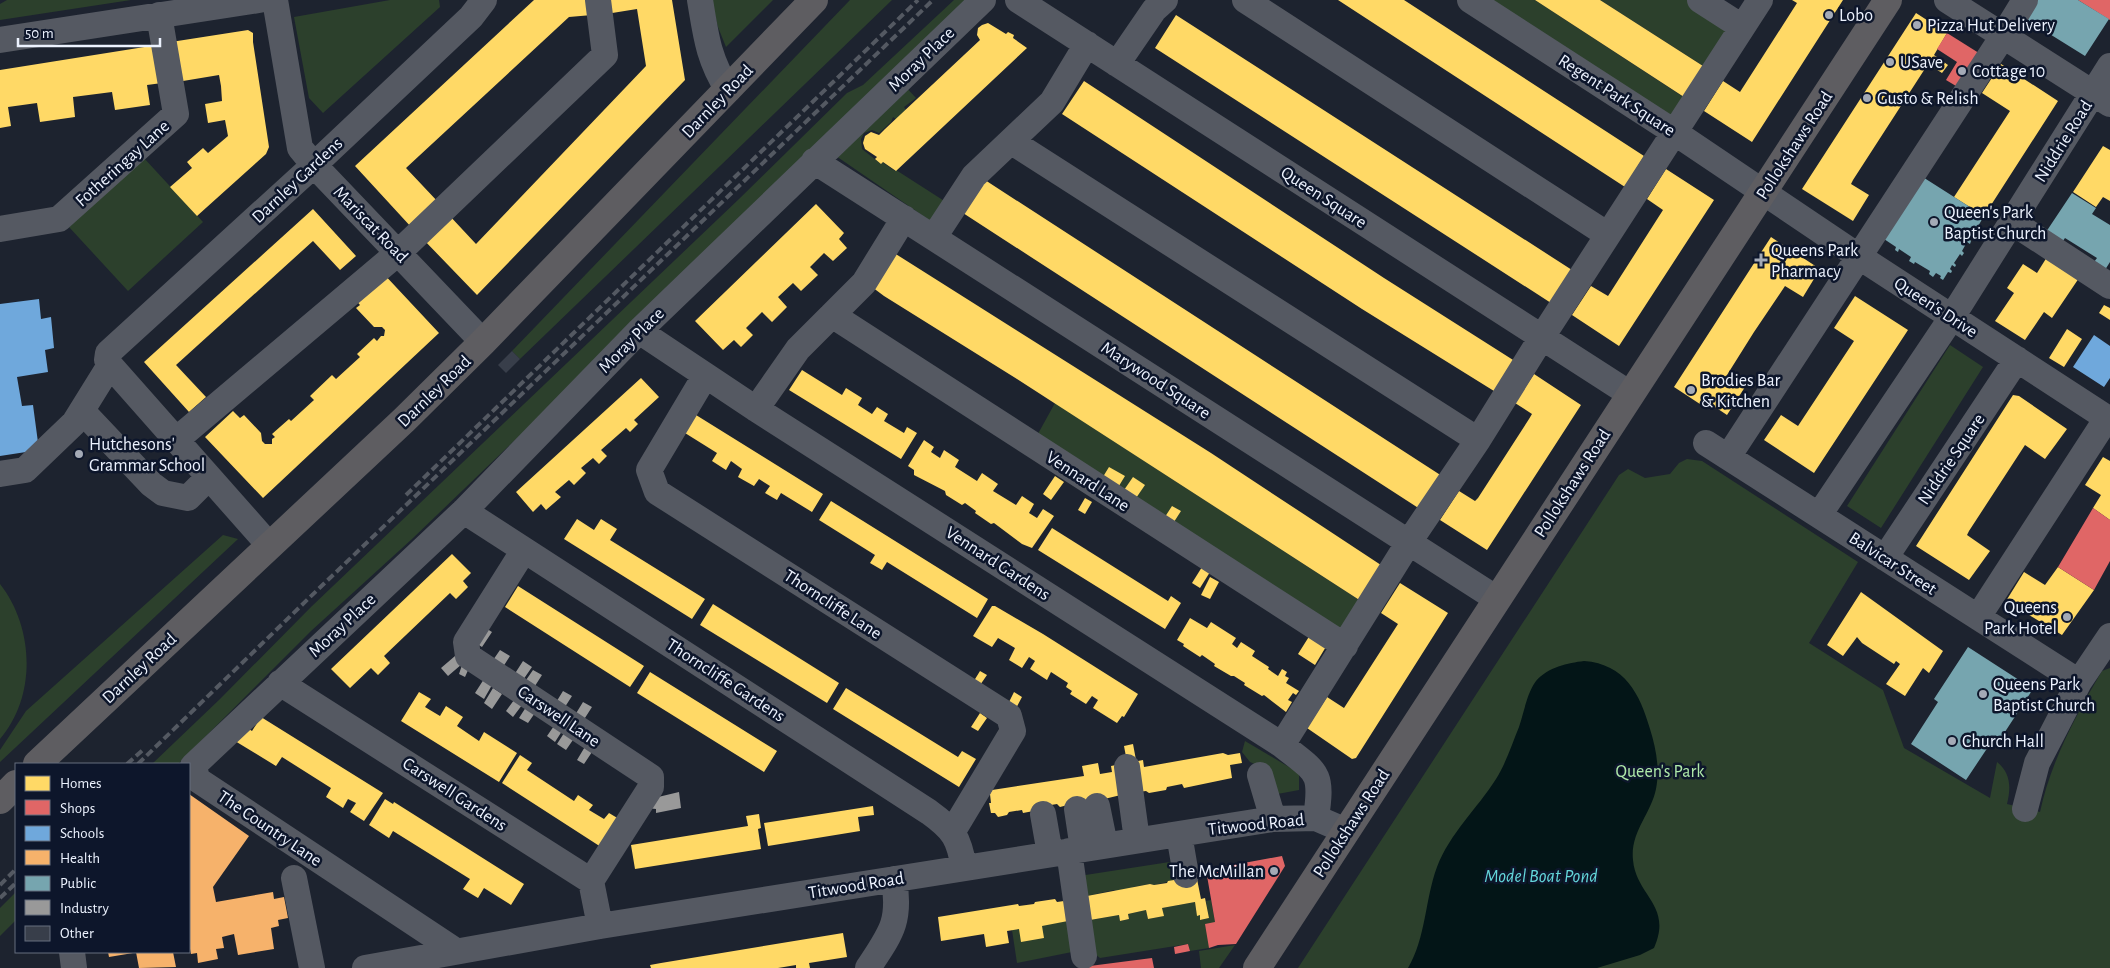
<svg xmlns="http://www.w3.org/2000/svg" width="2110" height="968" viewBox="0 0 2110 968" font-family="'Alegreya Sans',sans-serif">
<rect width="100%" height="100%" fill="#1d232f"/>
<path fill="#2c402c" d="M7,0h124l-131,20v-16z
M390,0h49l1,7 -117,106 -14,-15 -15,-81z
M711,0h62l-47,47 -8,-20z
M850,0h42l-372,359 -8,-8z
M954,0h19l-561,539 -101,92 -133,133h-26l68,-65 91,-92 428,-408 108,-106 16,-8z
M1492,0h43l153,100 -16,17z
M1600,0h89l45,29 -26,40z
M903,84l13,14 -12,9 2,3 -10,9 -3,-2 -2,5 -12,11 -7,-3 -8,3 -3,6 1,10 19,15 1,-2 13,9 1,-1 53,34 -14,20 -99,-68z
M143,157l60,65 -75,69 -59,-64z
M1950,345l33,22 -102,161 -34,-22z
M1055,403l309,200 -27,33 -303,-195z
M1687,459l15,2 156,101 -49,81 74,47 21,58 86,50 7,-36c14,11 14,26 10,42l33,8c11,-51 36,-97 62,-141l8,-3v300h-812l321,-493 9,-6 17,9 25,-4 9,-11z
M223,535l15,4 -238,223v-12l26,-39z
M0,584c34,43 37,112 0,155z
M1245,741l54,32v17l-27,5 -4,-25 -18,-8 -8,-10z
M1176,861l4,18 -26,6 -4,-1 -17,3 -1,2 -14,3 -4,-2 -27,6 -8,-20z
M16,892v28l-16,16v-28z
M1211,900l4,22 -6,26 -19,3 -2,-7 -88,14 -10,-8v-30l29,-5 1,6 9,-2 -1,-5 18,-4 2,9 15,-3 -1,-8 33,-6 2,13h3l1,5 8,-2 -3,-17z
M1068,921l9,30 -60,12 -5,-33z
M1235,945l-16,23h-18l-2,-17z"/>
<path fill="#031517" d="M1584,661c41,3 56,33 66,68 6,19 10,40 6,60 -5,25 -26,43 -23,71 3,36 40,45 21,88l-14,7 -43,13h-189c18,-30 17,-69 29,-101 13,-34 40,-58 59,-88 10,-16 16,-35 23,-52 5,-15 8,-34 17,-46 12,-14 32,-18 48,-20z"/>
<path fill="#ffd966" d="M534,0h56l2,15 -23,2 -163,151 33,35 -27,25 -57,-62z
M603,0h69l13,80 -208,215 -55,-57 26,-24 28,30 170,-178 -9,-57 -31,5z
M1338,0h66l240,156 -19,31z
M1535,0h65l103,66 -19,31z
M1792,0h51l-91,142 -48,-31 19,-30 17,11 57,-89z
M1916,13l31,20 -13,22 14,10 -6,8 -14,-9 -75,116 -2,4 18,11 -16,26 -51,-32z
M1176,15l396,255 -21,33 -396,-255z
M988,23l18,11 2,-2 6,3 -1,3 14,10 -131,123 -13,-9 -2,2 -6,-5 2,-2 -12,-8 -2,-6 2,-7 6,-4 8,3 6,-6 95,-89 -3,-5 1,-7 4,-3z
M248,30l5,3v9l16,105 -3,7 -69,62 -27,-29 22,-19 -5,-6 16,-14 5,5 20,-17 -3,-16 -17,3 -3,-19 17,-3 -1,-15 -2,-11 -42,7 -6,-40z
M157,45l5,38 -15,2 3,20 -35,5 -3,-18 -39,5 2,20 -35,5 -3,-19 -29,4 3,19 -11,2v-58z
M2001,64l57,37 -74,115 -30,-19 56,-86 -28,-18z
M1084,81l300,197 137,87 -19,31 -140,-87 -300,-195z
M2103,146l7,4v51l-7,-4 -7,10 -23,-15z
M1666,169l48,31 -95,146 -47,-31 19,-29 17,10 2,-3 53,-83 -16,-11z
M985,180l460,298 -22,33 -460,-298z
M816,204l28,29 -5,6 8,9 -14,13 -9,-8 -14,14 8,8 -17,16 -8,-8 -15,14 9,10 -15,15 -10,-10 -16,16 7,7 -12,12 -7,-7 -11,10 -28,-29z
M313,209l43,47 -16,14 -27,-29 -137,124 30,32 -17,15 -45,-50z
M1771,237l49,32 -17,28 -18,-11 -31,46 -27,43 18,12 -18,28 -18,-12 -3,5 -32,-21z
M891,251l320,202 176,116 -23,34 -347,-224 -133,-83 -16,-12z
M2047,257l32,21 -27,40 -8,-6 -19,28 -30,-19 19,-28 -7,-5 16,-24 14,9z
M381,271l58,62 -176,165 -58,-61 28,-26 7,7 4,-3 17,18 1,8 3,3h7v-5l3,-2 -3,-3 17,-15 2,2 23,-21 -4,-4 22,-21 4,4 24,-22 -3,-3 17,-16 3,3 4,-5h3l1,-6 -3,-3h-8l-18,-19 4,-3 -7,-8z
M1855,296l53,34 -94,143 -50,-33 17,-25 17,11 56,-85 -20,-13z
M2104,305l6,3v12l-11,-7z
M2067,329l15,10 -18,28 -15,-9z
M802,370l40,25 4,-7 16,10 -4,7 14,9 5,-7 11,7 -4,7 20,12 3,-6 10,6 -16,26 -112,-69z
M1534,374l47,31 -94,145 -47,-30 19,-29 16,10 3,-3 51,-79 3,-5 -17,-11z
M641,378l18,19 -25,23 4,4 -8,8 -4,-4 -25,22 6,6 -8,8 -6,-6 -12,10 5,5 -12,12 -5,-5 -14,12 6,5 -15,13 -5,-6 -8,8 -17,-20z
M2013,395l6,1 48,33 -22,30 -20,-14 -56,86 -2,4 23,16 -21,29 -53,-34z
M696,415l127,79 -11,18 -31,-19 -4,7 -12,-7 5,-7 -11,-7 -5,7 -16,-9 4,-8 -11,-8 -5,9 -14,-9 5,-8 -32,-20z
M924,440l10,7 -3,5 9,6 4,-8 15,10 -4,7 22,14 5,-8 16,11 -5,7 23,14 6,-9 12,8 -5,9 8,5 6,-9 11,7 -22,32 -10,-4 -28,-21 -3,1 -16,-11 1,-2 -11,-8 -3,2 -16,-10 -1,-4 -31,-16v-5l-6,-4z
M2103,457l7,4v59l-17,-12 8,-13 -16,-10z
M1109,467l16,9 -11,18 -16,-9z
M1055,476l9,6 -13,18 -8,-6z
M1133,477l12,8 -11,16 -12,-8z
M1085,498l7,4 -7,12 -7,-4z
M831,501l157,98 -11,19 -90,-56 -5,8 -12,-7 5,-8 -56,-35z
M1172,506l9,5 -9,14 -9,-5z
M577,519l17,11 7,-11 16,10 -7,11 95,59 -13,20 -128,-80z
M1052,528l116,73 3,-5 10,7 -16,26 -127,-79z
M452,554l19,19 -8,8 5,6 -12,12 -6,-6 -66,63 6,7 -12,12 -7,-7 -21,20 -19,-19z
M1202,567l8,5 -10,16 -8,-5z
M2058,567l36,23 -32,45 -56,-34 18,-29 21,13z
M1210,577l9,5 -9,17 -9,-4z
M1400,583l48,30 -92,145 -4,1 -45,-31 20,-31 17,11 54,-84 -17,-11z
M518,586l126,80 -14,21 -125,-80z
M1861,592l82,59 -14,22 -6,-5 -18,28 -19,-12 14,-20 -4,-3 -2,3 -32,-21 -5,-6 -14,19 -16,-11z
M713,604l126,79 -12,20 -127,-78z
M992,606h3l48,28 95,60 -14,23 -2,-1 -5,7 -24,-15 5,-8 -6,-4 -6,8 -16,-10 2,-3 -6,-4 2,-4 -17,-11 -4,8 -17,-11 5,-8 -6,-4 -7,11 -13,-8 6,-12 -17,-10 -6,9 -19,-11z
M1190,618l17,10 4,-6 25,16 -4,6 5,4 4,-6 14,9 -3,5 17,11 -1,2 10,7 4,-7 5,3 -2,4 4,2 -3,5 13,8 -3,4 -3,-2 -5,7 4,2 -6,10 -22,-17 -2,1 -18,-11 1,-2 -11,-7h-3l-17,-10 1,-2 -13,-9 -2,2 -17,-11 1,-2 -7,-4z
M1310,635l17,10 -12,20 -17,-11z
M980,671l7,4 -9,13 -6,-4z
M650,672l127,79 -13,21 -127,-79z
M846,688l112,69 4,-6 14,8 -17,28 -126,-78z
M419,692l12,7 -6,8 15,9 6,-10 17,11 -6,9 22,15 5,-9 33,21 -18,29 -98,-61z
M1014,692l8,5 -7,13 -8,-4z
M980,713l7,5 -9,13 -7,-4z
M261,717l122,76 -19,28 -14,-9 6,-9 -8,-4 -5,9 -17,-11 5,-9 -49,-31 -6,9 -41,-25 9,-15 8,5z
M1133,744l3,16 -9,2 -3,-16z
M1223,753l5,2 12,-2 2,10 -12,2 2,13 -48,10 -2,-4 -15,3 -1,3 -17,3 -3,-2 -8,1 -5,-30 10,-2 1,7z
M520,755l12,8 -5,7 47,31 4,-6 15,10 -4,5 15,9 5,-6 10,6 -18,28 -99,-64z
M1098,763l2,11 12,-2 -1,-6 10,-2 4,30 -29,7 -1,-3 -35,9 -3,-3 -12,2 -1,3 -21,4 -1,-3 -13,2 -2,3 -9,2 -3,-4h-4l-2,-10h2l-1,-9 2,-4 92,-14 -2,-10z
M385,799l8,5 1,-2 130,82 -13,21 -27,-17 -6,10 -15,-9 7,-10 -77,-48 -4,7 -20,-13z
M873,806l1,9 -16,2 2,14 -92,15 -4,-23z
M759,814l2,14 -3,1 3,20 -126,20 -4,-24 117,-19 -2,-10z
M1186,878l11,1 4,20 4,-1 4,20 -9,2v-5l-3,1 -2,-14 -33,6 2,8 -16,3 -2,-9 -18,4 1,5 -9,2 -1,-6 -29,5 -3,-24 63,-12 4,1 13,-2 1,-2z
M1055,899l2,3 7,-1 4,20 -26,5 2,12 -23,4 -2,-13 -12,2 2,12 -23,4 -2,-13 -43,7 -3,-24 80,-13 1,2 15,-2 1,-2z
M843,933l4,24 -38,6 1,5h-14v-3l-18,3h-127l-1,-3 11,-2z"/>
<path fill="#e06666" d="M2078,0h32v20z
M1947,33l35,22 -21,34 -15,-9 11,-18 -20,-13z
M2093,508l17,12v41l-16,29 -36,-23z
M1282,856l3,10 -49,78 -18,1 -9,3 -4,-24 10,-2 -9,-52z
M1188,944l2,7 -15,3 -1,-7z
M1152,958l2,10h-72v-1z"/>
<path fill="#6fa8dc" d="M39,299l2,20 10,-2 3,31 -9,2 3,22 -31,5 5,29 11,-1 6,45 -39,6v-152z
M2094,335l16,11v32l-6,9 -31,-20z"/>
<path fill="#f6b26b" d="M189,794l60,42 -36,51 3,15 57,-10 1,7 10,-2 4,21 -10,2 1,6 -8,2 3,21 -36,6 -4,-21 -12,3 2,11 -8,1 2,10 -20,4 -1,-10 -6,1 -2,-10z
M108,952h25v1l-24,4z
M136,952h37l3,15 -37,1z"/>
<path fill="#76a5af" d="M2031,0h47l31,19 -24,37 -64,-40z
M1918,174l66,42 -7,12 2,1 -1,2 -3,-1 -6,9 2,2 -1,3 -3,-2 -5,9 2,2 -2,3 -2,-2 -6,9 2,2 -1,2 -3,-2 -2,4 2,2 -1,2 -3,-1 -5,8 -3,-2 1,-2 -5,-3 -3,4 -4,-3 1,-3 -15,-9 -1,2 -5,-3 2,-4 -12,-8 -1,3 -3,-2 1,-3 -12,-8z
M2072,193l24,15 -4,6 18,11v37l-7,11 -12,-7 6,-8 -32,-20 -5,7 -16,-10z
M1968,647l65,42 -34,52 -5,-3 -28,42 -55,-36 27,-42 -4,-3z"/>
<path fill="#999" d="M484,627l8,5 -10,15 -8,-5z
M500,650l10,6 -9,14 -10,-7z
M455,656l7,8 -14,12 -7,-8z
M523,661l9,6 -9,13 -9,-5z
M462,665l7,3 -4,9 -6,-3z
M533,670l9,5 -9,14 -9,-6z
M484,679l8,6 -8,14 -9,-6z
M493,688l9,6 -10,15 -8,-6z
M563,691l9,5 -9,14 -8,-6z
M514,700l8,5 -9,12 -7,-6z
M583,702l9,5 -9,14 -8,-6z
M528,704l9,6 -9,13 -9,-5z
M556,723l8,5 -9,14 -8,-6z
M566,730l9,7 -9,13 -9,-6z
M586,745l8,4 -10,15 -7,-4z
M679,792l2,16 -25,5v-4l-9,-1 7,-10z"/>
<path fill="#383e4a" d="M512,351l8,8 -14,14 -8,-8z"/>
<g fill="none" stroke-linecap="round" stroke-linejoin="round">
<path stroke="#555962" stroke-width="26" d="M275,0l25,148 14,17 169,177
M700,0c6,36 8,58 28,90
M1018,0l612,394
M1245,0l363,235
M1470,0l204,132 184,124 252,164
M1700,0l42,27
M1947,0l163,104
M0,40l259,-40
M1117,64l37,-54 11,-10
M1012,142l466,298
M814,161l683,438
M2012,222l98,64
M0,229l59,-10 117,-105 -17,-99
M934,237l40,-61 78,-74 35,-58
M832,315l513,331
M639,331l117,78 526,336c35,28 41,26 34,73
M705,376l-56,94 8,22 352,224 4,15 -60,100
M756,409l42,-60 66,-66 40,-65
M82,411l69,73 12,9 25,5 21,-21
M176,440l223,-188 206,-197 -7,-55
M1706,443l373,239
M1728,457l275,-421 22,-36
M0,474l25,-4 49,-47 36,-58
M464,511l465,301c25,18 30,26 35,56
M1819,515l133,-198 158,-251
M270,546l-160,-181 -3,-5 1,-7 206,-188 157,-148 13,-17
M524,550l-58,92 2,14 183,121v10l-60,94
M1885,558l132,-199
M1978,617l129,-199
M280,683l311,198 9,45
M1282,745l127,-203 69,-102 64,-103 218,-337
M1127,767l10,73
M1260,775l13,44
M1097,806l8,39
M1077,809l6,40
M2025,809l12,-46 42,-81 31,-46
M1043,814l7,40
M1179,834l7,41
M1069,851l15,105
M294,878l18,90
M456,951l-258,-171 -5,-14 271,-255 175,-180 344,-331
M72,952l2,16
M365,968l235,-42 673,-107 43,-1 30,13
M868,968c23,-35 33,-46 26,-89"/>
<path stroke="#5e5d61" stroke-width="28" d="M37,764l367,-344 79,-78 331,-342
M0,800l16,-16
M1257,968l631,-968"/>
<path stroke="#545962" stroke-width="4" stroke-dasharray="8 4" stroke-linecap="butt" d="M406,495l512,-495
M127,764l17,-15
M138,764l170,-165 625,-599
M0,885l16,-16
M0,898l16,-15"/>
</g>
<g fill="#a4aab6" stroke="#0d162b" stroke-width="2">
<circle cx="1829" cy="15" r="5"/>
<circle cx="1917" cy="25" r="5"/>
<circle cx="1890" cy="62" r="5"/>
<circle cx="1962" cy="71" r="5"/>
<circle cx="1867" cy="98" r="5"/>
<circle cx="1934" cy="222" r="5"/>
<path d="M1758.5 252.5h5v5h5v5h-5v5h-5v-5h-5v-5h5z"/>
<circle cx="1691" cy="390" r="5"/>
<circle cx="79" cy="454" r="5"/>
<circle cx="2067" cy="617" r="5"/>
<circle cx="1983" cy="694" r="5"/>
<circle cx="1952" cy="741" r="5"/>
<circle cx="1274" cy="871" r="5"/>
</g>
<g text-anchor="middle" stroke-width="5" stroke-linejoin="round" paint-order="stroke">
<g font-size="18" fill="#ecf2fe" stroke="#0d162b" text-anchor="start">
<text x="1839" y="21">Lobo</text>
<text x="1927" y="31">Pizza Hut Delivery</text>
<text x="1900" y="68">USave</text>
<text x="1972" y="77">Cottage 10</text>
<text x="1877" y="104">Gusto &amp; Relish</text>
<text x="1944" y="218">Queen's Park<tspan x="1944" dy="21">Baptist Church</tspan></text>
<text x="1771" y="256">Queens Park<tspan x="1771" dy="21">Pharmacy</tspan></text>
<text x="1701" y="386">Brodies Bar<tspan x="1701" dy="21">&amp; Kitchen</tspan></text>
<text x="89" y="450">Hutchesons'<tspan x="89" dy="21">Grammar School</tspan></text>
<text x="2057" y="613" text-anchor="end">Queens<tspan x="2057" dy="21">Park Hotel</tspan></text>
<text x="1993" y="690">Queens Park<tspan x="1993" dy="21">Baptist Church</tspan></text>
<text x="1962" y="747">Church Hall</text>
<text x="1264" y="877" text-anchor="end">The McMillan</text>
</g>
<g font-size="18" fill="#ecf2fe" stroke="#0d162b">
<text transform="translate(921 59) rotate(-44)" y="6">Moray Place</text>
<text transform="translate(1617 95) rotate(33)" y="6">Regent Park Square</text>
<text transform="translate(717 101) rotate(-46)" y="6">Darnley Road</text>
<text transform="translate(2063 141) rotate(-58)" y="6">Niddrie Road</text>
<text transform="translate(1794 145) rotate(-57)" y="6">Pollokshaws Road</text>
<text transform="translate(122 163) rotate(-42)" y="6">Fotheringay Lane</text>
<text transform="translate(297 180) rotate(-43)" y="6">Darnley Gardens</text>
<text transform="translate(1324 197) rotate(33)" y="6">Queen Square</text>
<text transform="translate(371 224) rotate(46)" y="6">Mariscat Road</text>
<text transform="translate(1936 307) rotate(33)" y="6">Queen's Drive</text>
<text transform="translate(631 340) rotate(-45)" y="6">Moray Place</text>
<text transform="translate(1156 380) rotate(33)" y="6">Marywood Square</text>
<text transform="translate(434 391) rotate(-44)" y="6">Darnley Road</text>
<text transform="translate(1951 459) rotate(-56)" y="6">Niddrie Square</text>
<text transform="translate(1088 481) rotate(33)" y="6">Vennard Lane</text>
<text transform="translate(1572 483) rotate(-57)" y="6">Pollokshaws Road</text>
<text transform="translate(998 563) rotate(33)" y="6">Vennard Gardens</text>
<text transform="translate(1893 563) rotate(33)" y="6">Balvicar Street</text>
<text transform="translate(833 604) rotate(33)" y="6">Thorncliffe Lane</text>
<text transform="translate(342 625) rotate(-43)" y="6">Moray Place</text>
<text transform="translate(139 668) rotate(-43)" y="6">Darnley Road</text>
<text transform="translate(726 680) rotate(33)" y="6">Thorncliffe Gardens</text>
<text transform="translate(559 716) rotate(34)" y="6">Carswell Lane</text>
<text transform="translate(455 794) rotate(33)" y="6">Carswell Gardens</text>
<text transform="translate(1351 823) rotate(-57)" y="6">Pollokshaws Road</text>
<text transform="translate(1256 824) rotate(-6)" y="6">Titwood Road</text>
<text transform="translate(270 828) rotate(34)" y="6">The Country Lane</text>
<text transform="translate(856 885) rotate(-9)" y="6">Titwood Road</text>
</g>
<g font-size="18" fill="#afe9a9" stroke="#0d162b">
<text x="1660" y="777">Queen's Park</text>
</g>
<g font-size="19" font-style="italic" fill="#64d7db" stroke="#0d162b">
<text x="1541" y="882">Model Boat Pond</text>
</g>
</g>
<rect x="15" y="763" width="175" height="190" fill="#0d162b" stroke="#666e7f"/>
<rect x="25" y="776" width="25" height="15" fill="#ffd966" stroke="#666e7f"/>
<text x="60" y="788" font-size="15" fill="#ecf2fe">Homes</text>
<rect x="25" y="800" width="25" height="15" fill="#e06666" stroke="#666e7f"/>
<text x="60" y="813" font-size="15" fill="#ecf2fe">Shops</text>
<rect x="25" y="826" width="25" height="15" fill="#6fa8dc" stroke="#666e7f"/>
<text x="60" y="838" font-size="15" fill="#ecf2fe">Schools</text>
<rect x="25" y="850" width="25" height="15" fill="#f6b26b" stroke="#666e7f"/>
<text x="60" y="863" font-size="15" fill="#ecf2fe">Health</text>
<rect x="25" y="876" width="25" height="15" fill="#76a5af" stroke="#666e7f"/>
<text x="60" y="888" font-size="15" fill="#ecf2fe">Public</text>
<rect x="25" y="900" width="25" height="15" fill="#999999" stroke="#666e7f"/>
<text x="60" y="913" font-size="15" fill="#ecf2fe">Industry</text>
<rect x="25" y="926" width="25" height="15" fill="#383e4a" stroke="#666e7f"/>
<text x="60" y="938" font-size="15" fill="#ecf2fe">Other</text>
<path d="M18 38v8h142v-8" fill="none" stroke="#ecf2fe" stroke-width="2.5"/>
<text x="25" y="38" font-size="15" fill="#ecf2fe" stroke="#0d162b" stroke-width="4" paint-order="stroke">50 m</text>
</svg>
